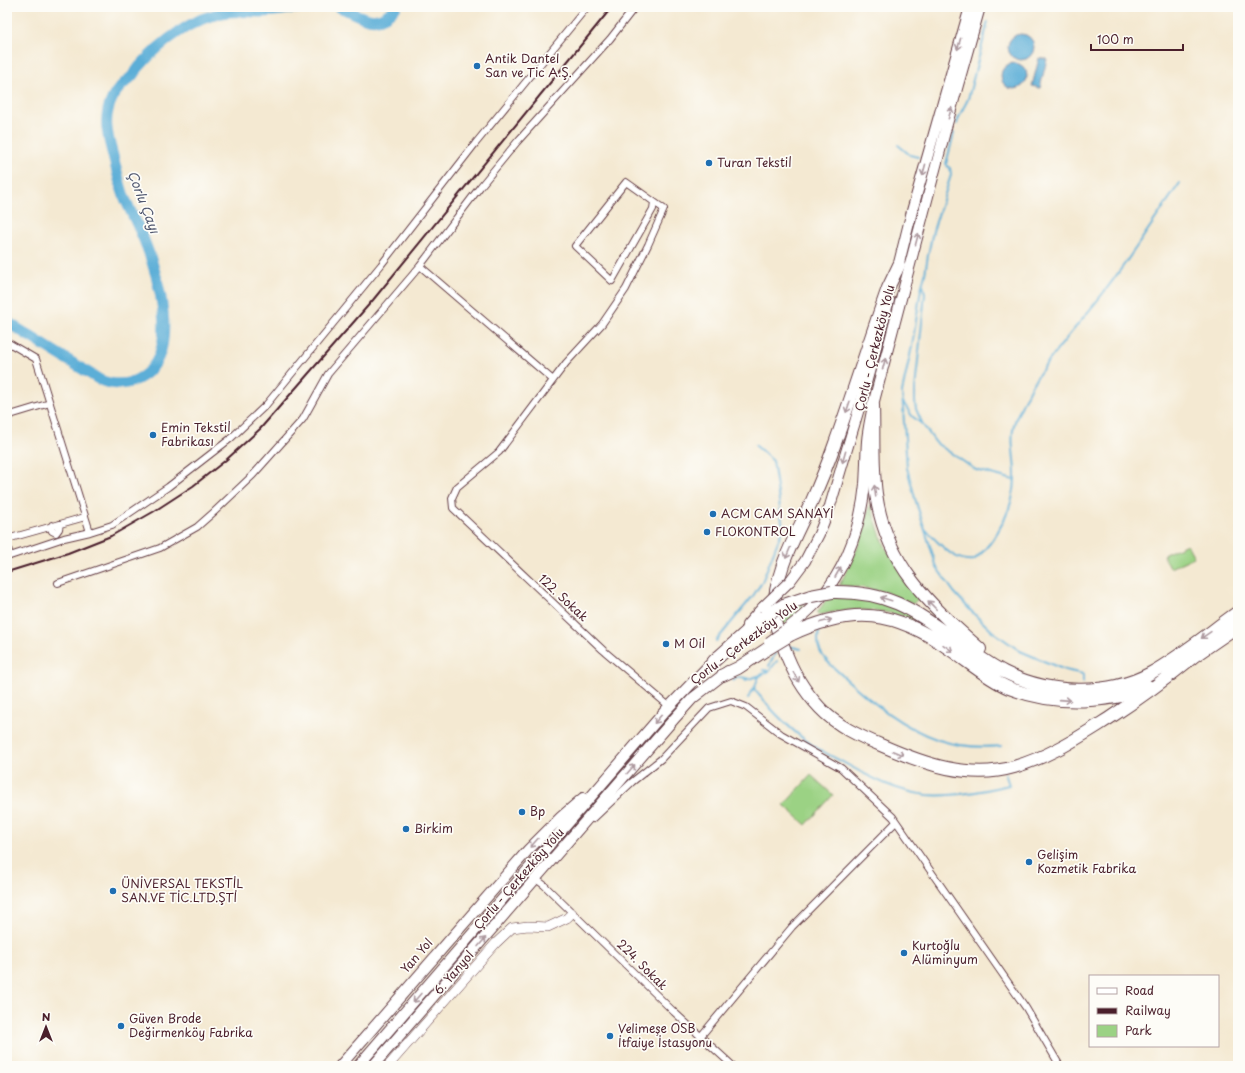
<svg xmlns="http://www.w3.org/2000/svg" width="1245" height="1073" viewBox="0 0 1245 1073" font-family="'Playpen Sans',sans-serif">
<rect width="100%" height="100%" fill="#fdfcf7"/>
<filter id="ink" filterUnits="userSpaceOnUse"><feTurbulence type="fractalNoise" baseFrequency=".025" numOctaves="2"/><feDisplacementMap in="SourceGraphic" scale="8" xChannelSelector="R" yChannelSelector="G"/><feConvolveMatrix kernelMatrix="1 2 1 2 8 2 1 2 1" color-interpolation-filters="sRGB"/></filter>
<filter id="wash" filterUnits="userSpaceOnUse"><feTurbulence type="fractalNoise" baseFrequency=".012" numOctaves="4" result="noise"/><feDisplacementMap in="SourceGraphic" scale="16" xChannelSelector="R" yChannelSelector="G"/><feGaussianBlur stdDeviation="0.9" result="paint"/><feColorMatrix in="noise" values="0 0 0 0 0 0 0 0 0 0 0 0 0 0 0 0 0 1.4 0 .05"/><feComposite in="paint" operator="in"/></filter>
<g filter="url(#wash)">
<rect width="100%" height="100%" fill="#f4e9d2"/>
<path fill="#9bd284" stroke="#727858" d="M870,503l10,31 6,14 33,50 -6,6 -28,-12 -21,-4 -25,-3c16,-27 25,-51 31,-82z
M1187,544l7,13 -24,11 -7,-13z
M828,597l33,1 39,11 28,18c-9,-4 -17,-8 -26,-11 -27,-8 -56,-8 -83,-1l-2,-2z
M806,602l-10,12 -14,12 -3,-14z
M811,775l22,20 -27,30 -22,-20z"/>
<path fill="#5caed7" stroke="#536681" d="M1008 47a13 13 0 1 1 26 0a13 13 0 1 1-26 0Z
M1039,58l8,1 -7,29 -8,-2z
M1001 76a13 13 0 1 1 26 0a13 13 0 1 1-26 0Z"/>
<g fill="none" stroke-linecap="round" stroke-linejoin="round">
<path stroke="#5caed7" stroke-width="2" d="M957,124c2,-10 7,-16 11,-25l20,-77
M898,145l12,10 8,2
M946,164l8,-31
M947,166l3,2 1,7 -18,56 -5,24 -3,19 -4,15 -9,57 -10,46 5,76 9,34 21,66 17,24 18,20 20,19 28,20 45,19 18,4v8
M923,285l2,9 -1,9 -9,86v13l1,7 7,16
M903,402l9,14 11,9 13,18 40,27 38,10
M925,529c13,13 29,34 49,31 23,-19 42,-56 41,-85 0,-21 -7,-39 2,-59 5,-11 10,-23 16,-33 20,-31 48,-61 71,-91 27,-35 50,-72 76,-109
M819,630c-1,6 -2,15 1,21 5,11 17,19 25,27 28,25 58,50 94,62 21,7 41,8 63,6
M716,641l37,-45 9,-14 21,-54 -10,-67 -18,-16
M788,646l13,3
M769,666l6,-12
M763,670l6,1 8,-10
M745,680l16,-5
M733,681l5,-4 9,1
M754,689c17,21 35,40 57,55 11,8 25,14 37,21 25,14 51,27 79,30 27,2 56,-4 82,-10l-4,-12
M748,698l7,-11 3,-9 3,-3 8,-4"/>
<path stroke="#5caed7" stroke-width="11" d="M339,7c23,8 35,24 57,0
M7,322l93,58c15,6 30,5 43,-4 38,-25 15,-101 1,-136 -6,-15 -14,-29 -20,-44 -5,-14 -8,-29 -12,-44 -5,-18 -9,-35 0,-53 4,-9 10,-14 17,-20 4,-3 7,-8 10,-12 22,-25 54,-50 88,-55 12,-1 25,0 37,0 13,-1 26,-3 39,-5"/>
</g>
</g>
<g filter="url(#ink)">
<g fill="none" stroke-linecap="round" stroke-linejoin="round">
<defs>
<path id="minor" d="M654,202l-1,7 -41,72 -37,-35 51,-64 38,27 -16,36 -22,44 -24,35 -36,39 -67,89 -42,35 -5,11 1,10 150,142 66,56
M420,266l60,-79 37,-45 93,-103 25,-32
M7,342l29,17 54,173
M7,416l43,-13
M52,525l-1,3 1,3 4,2 3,-4 1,-5
M7,539l78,-22
M7,544l3,12
M7,557l57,-19 26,-6 22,-7 56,-38 62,-48 36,-34 115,-140 94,-121 112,-137
M58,583l102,-35 37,-21 17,-15 39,-37 50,-56 25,-45 92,-108 133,114
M593,819l39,-37 29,-23 48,-51 22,-7 15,6 35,27 60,34 52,49 133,191 34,58
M536,879l8,6 130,127 59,54
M701,1036l91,-109 104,-105"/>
<path id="secondary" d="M388,1066l108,-123 16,-15 16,-2 20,1 19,-9 5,-5"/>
<path id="primary" d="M897,271l15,-60 58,-204
M790,581l15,-20 14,-27 11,-28 28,-94 31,-112
M747,625l16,-18
M784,631c13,-10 26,-20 36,-32 27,-33 41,-74 45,-115 1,-14 1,-29 2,-43 1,-12 4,-24 6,-36l74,-281 33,-117
M340,1066l188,-216 33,-33 22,-19
M358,1066l307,-355 53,-55
M373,1066l301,-347 19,-21 35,-27"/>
<path id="motorway" d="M899,265l-11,23c-19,53 -35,106 -54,158 -7,20 -15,39 -23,57 -17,36 -38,72 -37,112 1,11 6,23 10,33 8,23 19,42 36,60 17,18 39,28 63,38 41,18 87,34 131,21 37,-11 62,-28 94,-48 29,-19 58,-40 85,-62
M873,405c1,30 -1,59 3,89 10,71 53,110 104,155
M832,592c55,-1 79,16 122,47 16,11 32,24 50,33 44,22 103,25 147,1 30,-17 59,-41 87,-61
M784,605l27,-9
M790,635c63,-30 105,-25 161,15 19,13 37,29 58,38 26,10 53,14 81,12 18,-1 42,-4 58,-14
M714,661l49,-44
M1187,661l51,-35
M723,675l15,-7 29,-19"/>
</defs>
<use href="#minor" stroke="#643d44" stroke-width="8"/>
<use href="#secondary" stroke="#643d44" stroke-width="10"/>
<use href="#primary" stroke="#643d44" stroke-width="12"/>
<use href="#motorway" stroke="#643d44" stroke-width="14"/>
<use href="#minor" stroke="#fff" stroke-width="6"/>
<use href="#secondary" stroke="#fff" stroke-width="9"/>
<use href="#primary" stroke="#fff" stroke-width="10"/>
<use href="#motorway" stroke="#fff" stroke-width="12"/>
<path stroke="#4a1f2b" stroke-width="2" d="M7,572l61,-19 43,-17 42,-24 40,-26 33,-26 34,-31 113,-129 239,-293"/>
<defs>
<path id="primary-bridge" d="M763,607l27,-26
M769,642l15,-11"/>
<path id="motorway-bridge" d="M811,596l21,-4
M763,617l21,-12
M767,649l23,-14"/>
</defs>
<use href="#primary-bridge" stroke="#643d44" stroke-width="12" stroke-linecap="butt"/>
<use href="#motorway-bridge" stroke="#643d44" stroke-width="14" stroke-linecap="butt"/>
<use href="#primary-bridge" stroke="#fff" stroke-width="10"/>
<use href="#motorway-bridge" stroke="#fff" stroke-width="12"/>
</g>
<defs><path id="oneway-shaft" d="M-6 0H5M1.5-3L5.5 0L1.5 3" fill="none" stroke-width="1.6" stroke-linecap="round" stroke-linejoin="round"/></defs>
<g stroke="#ae9aa0">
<use href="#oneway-shaft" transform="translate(959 44) rotate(106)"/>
<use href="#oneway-shaft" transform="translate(950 113) rotate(-74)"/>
<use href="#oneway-shaft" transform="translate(924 170) rotate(105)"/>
<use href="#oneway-shaft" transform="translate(917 239) rotate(-75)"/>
<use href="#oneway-shaft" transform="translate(884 364) rotate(-75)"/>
<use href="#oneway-shaft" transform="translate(848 407) rotate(109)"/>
<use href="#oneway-shaft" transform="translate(844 457) rotate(106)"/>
<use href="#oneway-shaft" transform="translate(875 491) rotate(-97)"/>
<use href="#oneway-shaft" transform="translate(788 553) rotate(113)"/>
<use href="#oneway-shaft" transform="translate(838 572) rotate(-61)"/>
<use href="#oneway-shaft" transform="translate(886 599) rotate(-163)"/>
<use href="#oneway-shaft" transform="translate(932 605) rotate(-134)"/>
<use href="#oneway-shaft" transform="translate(826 621) rotate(-15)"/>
<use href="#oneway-shaft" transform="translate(1206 635) rotate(145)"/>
<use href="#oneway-shaft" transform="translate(948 648) rotate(35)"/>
<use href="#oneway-shaft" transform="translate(796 677) rotate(61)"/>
<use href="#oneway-shaft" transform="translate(1065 700) rotate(4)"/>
<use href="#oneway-shaft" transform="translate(658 719) rotate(130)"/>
<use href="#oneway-shaft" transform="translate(898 753) rotate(22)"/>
<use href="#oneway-shaft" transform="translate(631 769) rotate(-49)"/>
<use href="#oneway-shaft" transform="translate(534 843) rotate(132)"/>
<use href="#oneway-shaft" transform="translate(482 942) rotate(-49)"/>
<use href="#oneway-shaft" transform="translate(417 998) rotate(131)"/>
</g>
</g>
<g fill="#1f6fb2" stroke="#fdfcf7" stroke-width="1.5">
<circle cx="477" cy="66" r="4"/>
<circle cx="709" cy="163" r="4"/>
<circle cx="153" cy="435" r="4"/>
<circle cx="713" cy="514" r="4"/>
<circle cx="707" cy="532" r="4"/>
<circle cx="666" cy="644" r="4"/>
<circle cx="522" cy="812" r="4"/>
<circle cx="406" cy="829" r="4"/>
<circle cx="1029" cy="862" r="4"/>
<circle cx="113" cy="891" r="4"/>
<circle cx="904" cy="953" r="4"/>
<circle cx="121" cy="1026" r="4"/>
<circle cx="610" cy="1036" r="4"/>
</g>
<g text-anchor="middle" stroke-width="3.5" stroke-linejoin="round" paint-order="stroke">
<g font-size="12" fill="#4a1f2b" stroke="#fdfcf7" text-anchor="start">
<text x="485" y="63">Antik Dantel<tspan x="485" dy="14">San ve Tic A.Ş.</tspan></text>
<text x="717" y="167">Turan Tekstil</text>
<text x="161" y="432">Emin Tekstil<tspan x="161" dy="14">Fabrikası</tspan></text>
<text x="721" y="518">ACM CAM SANAYİ</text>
<text x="715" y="536">FLOKONTROL</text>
<text x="674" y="648">M Oil</text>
<text x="530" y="816">Bp</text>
<text x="414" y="833">Birkim</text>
<text x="1037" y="859">Gelişim<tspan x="1037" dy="14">Kozmetik Fabrika</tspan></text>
<text x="121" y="888">ÜNİVERSAL TEKSTİL<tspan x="121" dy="14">SAN.VE TİC.LTD.ŞTİ</tspan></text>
<text x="912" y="950">Kurtoğlu<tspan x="912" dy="14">Alüminyum</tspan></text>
<text x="129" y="1023">Güven Brode<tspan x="129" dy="14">Değirmenköy Fabrika</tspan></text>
<text x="618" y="1033">Velimeşe OSB<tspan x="618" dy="14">İtfaiye İstasyonu</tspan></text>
</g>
<g font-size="12" fill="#4a1f2b" stroke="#fdfcf7">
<text transform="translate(875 348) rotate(-76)" y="4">Çorlu - Çerkezköy Yolu</text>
<text transform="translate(563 598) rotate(43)" y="4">122. Sokak</text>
<text transform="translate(744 643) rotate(-37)" y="4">Çorlu - Çerkezköy Yolu</text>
<text transform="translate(519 879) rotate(-49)" y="4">Çorlu - Çerkezköy Yolu</text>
<text transform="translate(417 956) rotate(-49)" y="4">Yan Yol</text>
<text transform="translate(642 965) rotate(45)" y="4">224. Sokak</text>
<text transform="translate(454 973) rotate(-49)" y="4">6. Yanyol</text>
</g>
<g font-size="13" font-style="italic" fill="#515870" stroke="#fdfcf7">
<text transform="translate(144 202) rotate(69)" y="5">Çorlu Çayı</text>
</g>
</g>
<rect width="1245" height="1073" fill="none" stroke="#fdfcf7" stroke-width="24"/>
<rect x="1089" y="975" width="130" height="72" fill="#fdfcf7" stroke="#b5a4a5"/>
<rect x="1097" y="988" width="20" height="6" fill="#ffffff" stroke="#b5a4a5"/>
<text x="1125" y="995" font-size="12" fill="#4a1f2b">Road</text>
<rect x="1097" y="1008" width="20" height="6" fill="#4a1f2b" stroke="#b5a4a5"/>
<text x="1125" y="1015" font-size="12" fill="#4a1f2b">Railway</text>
<rect x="1097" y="1025" width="20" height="12" fill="#9bd284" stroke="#b5a4a5"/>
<text x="1125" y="1035" font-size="12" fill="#4a1f2b">Park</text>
<g transform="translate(46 1027)" stroke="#fdfcf7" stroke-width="3" paint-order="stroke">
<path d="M0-3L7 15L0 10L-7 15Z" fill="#4a1f2b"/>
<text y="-6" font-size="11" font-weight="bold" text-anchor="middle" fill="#4a1f2b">N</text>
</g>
<path d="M1091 44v6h92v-6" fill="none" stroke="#4a1f2b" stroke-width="2"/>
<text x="1097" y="44" font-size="12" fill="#4a1f2b" stroke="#fdfcf7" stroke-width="3" paint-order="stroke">100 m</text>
</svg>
